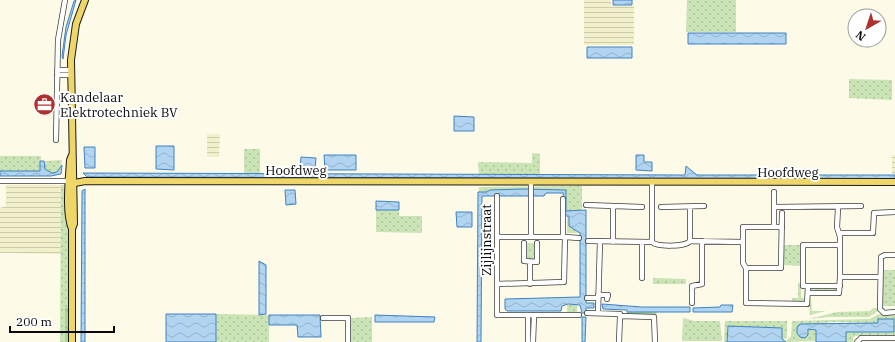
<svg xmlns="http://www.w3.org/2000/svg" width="895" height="342" viewBox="0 0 895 342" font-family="'IBM Plex Serif',serif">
<defs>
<pattern id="farmland-rules" width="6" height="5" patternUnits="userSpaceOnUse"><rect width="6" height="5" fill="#f1f0cb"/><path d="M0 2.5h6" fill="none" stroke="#cdccad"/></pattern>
<pattern id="grass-dots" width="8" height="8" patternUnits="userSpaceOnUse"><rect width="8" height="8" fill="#cae4b6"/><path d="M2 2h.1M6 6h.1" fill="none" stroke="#acc29b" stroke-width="1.8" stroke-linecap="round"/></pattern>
<pattern id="forest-crowns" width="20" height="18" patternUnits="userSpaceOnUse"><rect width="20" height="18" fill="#add396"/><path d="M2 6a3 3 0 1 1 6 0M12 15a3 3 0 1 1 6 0" fill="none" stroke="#94b480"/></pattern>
<pattern id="water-waves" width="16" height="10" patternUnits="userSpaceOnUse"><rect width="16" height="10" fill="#b1d4f1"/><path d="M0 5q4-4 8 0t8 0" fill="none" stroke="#97b5cd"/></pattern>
</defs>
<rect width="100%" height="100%" fill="#fdfbe8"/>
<path fill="url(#farmland-rules)" d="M584,0h27v6h23v39h-50z
M207,134h13l-1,23h-12z
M892,155h3v20h-3z
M6,185h55v69l-61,-1v-45l6,-2z"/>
<path fill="url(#grass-dots)" d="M687,0h49v32h-50z
M849,79l43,1v20l-43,-2z
M244,149h16v24h-16z
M532,153l8,1v20h-61l-1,-12 54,1z
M0,156h41l-1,15h-40z
M62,160l-2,9 -5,4 -7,-1 -3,-3 -1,-8z
M65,183l6,81v41l-6,4v33h-5l1,-157h4z
M582,186v24l-16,1v-21h-76l-3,2h-8v-5z
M376,210h23v6h23v17l-46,-1z
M567,215l2,2 11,16h-13z
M526,243h10v17h-10z
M783,245h18v21l-18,-1z
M883,270h12v36h-13z
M653,278l33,1v5h-33z
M798,283h3v15l4,1v2l-13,1v-4h6z
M810,287l26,1v4l-26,-1z
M809,299h2l1,12h14l-16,4z
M567,305h10v9h-10z
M873,308h5v3l-9,6h-40l-20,2 28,-7 33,-1z
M216,314l53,1v27h-53z
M879,314l16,1v21h-39l-3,1v5h-7v-10h48l-16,-13v4l-46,-1 -35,4 2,11 9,-2v-6h8v12l-31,1 6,-6 1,-15 78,-2z
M372,317v25h-22v-24z
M683,318l12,3h25l2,20h-40z
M725,321h62v16l-4,3 -1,-1 -1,-11 -54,-1v15h-3z"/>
<path fill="url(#forest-crowns)" d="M71,305v37h-6v-33z
M627,312h29l1,2 -31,1z"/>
<path fill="url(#water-waves)" stroke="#3e83c2" d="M76,0l-10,35 -3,24 -1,-3 4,-29 8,-26z
M613,0h19v5h-19z
M688,33h98v11h-98z
M587,47h45v11h-45z
M454,116l20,1v14h-20z
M156,146h18v24l-18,-1z
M84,147h11v21h-10z
M324,155h32v15h-31z
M636,155h8v7h8v9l-16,-1z
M301,157l15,1 -1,11 -15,1z
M40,161h4l1,8 7,4 5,-1 5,-7 -1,9 -10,2h-51v-5h40z
M686,166l11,9h198v4l-808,-2 -4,-4 602,2z
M85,189v153h-4l1,-147v-4z
M524,189l42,1v21l20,-1v93h8v5h-8v5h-4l-2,-8 -12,-1 -6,2 -1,5h-54l-2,-2v-10l75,-2v-64l-11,-7v-9l-4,-2 -2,-22h-17l-2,3h-62l-1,146h-4l1,-150h9l3,-2z
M285,190h10l1,14 -10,1z
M376,201l23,1v8h-23z
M456,212h16v15h-15z
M259,261l7,4v49l-7,1z
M602,304l40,3h48v5h-63v-2l-24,-1z
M721,305h12l-1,7h-39v-4l27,-1z
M166,314h50v28h-50z
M269,315h51l1,22h-23l-1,-12h-28z
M375,315l60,2 -1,5h-59z
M582,317h4l-1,25h-3z
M878,319h16v13h-48v10h-30v-12l-8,-1v6l-3,3 -5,-1 -3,-4v-6l3,-3 78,-1z
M728,326l54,2v11l4,3h-59z"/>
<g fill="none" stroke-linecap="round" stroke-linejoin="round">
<defs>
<path id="minor" d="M57,70h15
M57,75h15
M56,140l2,-100 7,-40
M0,181h70
M774,192v35
M497,196v119h82
M586,205l56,2
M661,207l43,-1
M774,207l87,-1
M838,208l-1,19 3,10v40
M782,227h-39v36l3,5v35l61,1 1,-18
M839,233h34l1,-20 21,-1
M497,237h68
M531,237v-55
M563,237v-38
M588,241l64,1c5,5 34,5 38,-1l53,1
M690,241v-34
M613,242v-35
M652,242v-61
M524,243v18l13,1v-19
M895,255h-10l-4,2 -1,52 4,4 11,-1
M746,268h35l1,-55
M642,278v-36
M497,284l67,-2 1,-45 14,1
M530,284v-22
M840,286h-37v-41h37
M808,293h31l1,-16h40
M598,295h10l-1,4
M587,298h11
M692,303v-17l10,-2v-43
M587,313l33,1v2l34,1 1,25
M598,313l2,-72
M323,318h25v24
M528,342v-27
M533,342l1,-27
M619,342l1,-26
M857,342l4,-4h34"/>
<path id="major" d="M72,155l-2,5c-1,19 -5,52 2,69
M70,181l5,2 10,-2 810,1
M72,342v-113l2,-5 -3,-164 5,-36 9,-24"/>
</defs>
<use href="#minor" stroke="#3d3d3d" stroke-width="6"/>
<use href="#major" stroke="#1b1b1b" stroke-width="8"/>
<use href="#minor" stroke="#fff" stroke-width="4.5"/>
<use href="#major" stroke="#eed768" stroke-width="6"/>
</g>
<defs>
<symbol id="office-disc" viewBox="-11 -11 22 22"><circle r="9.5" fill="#ae312e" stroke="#fff"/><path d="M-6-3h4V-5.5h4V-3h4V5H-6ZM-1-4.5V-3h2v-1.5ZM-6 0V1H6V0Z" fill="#fff"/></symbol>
</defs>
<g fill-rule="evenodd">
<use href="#office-disc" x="32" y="92" width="25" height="25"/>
</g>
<g text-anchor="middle" stroke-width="4" stroke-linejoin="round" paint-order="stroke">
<g font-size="13" fill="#0a0a0a" stroke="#fff" text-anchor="start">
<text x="60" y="102">Kandelaar<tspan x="60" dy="15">Elektrotechniek BV</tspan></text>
</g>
<g font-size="13" fill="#0a0a0a" stroke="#fff">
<text x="296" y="175">Hoofdweg</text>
<text x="788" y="177">Hoofdweg</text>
<text transform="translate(486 240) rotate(-90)" y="5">Zijlijnstraat</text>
</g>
</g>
<g transform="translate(867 28) rotate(219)"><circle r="19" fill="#ffffff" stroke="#9d9d9d"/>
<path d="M0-3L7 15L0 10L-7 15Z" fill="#ae312e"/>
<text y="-6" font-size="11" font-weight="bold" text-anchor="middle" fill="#0a0a0a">N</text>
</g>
<path d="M10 326v6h104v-6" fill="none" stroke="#0a0a0a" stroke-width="2"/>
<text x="16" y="326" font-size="12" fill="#0a0a0a" stroke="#ffffff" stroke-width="3" paint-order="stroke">200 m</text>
</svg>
